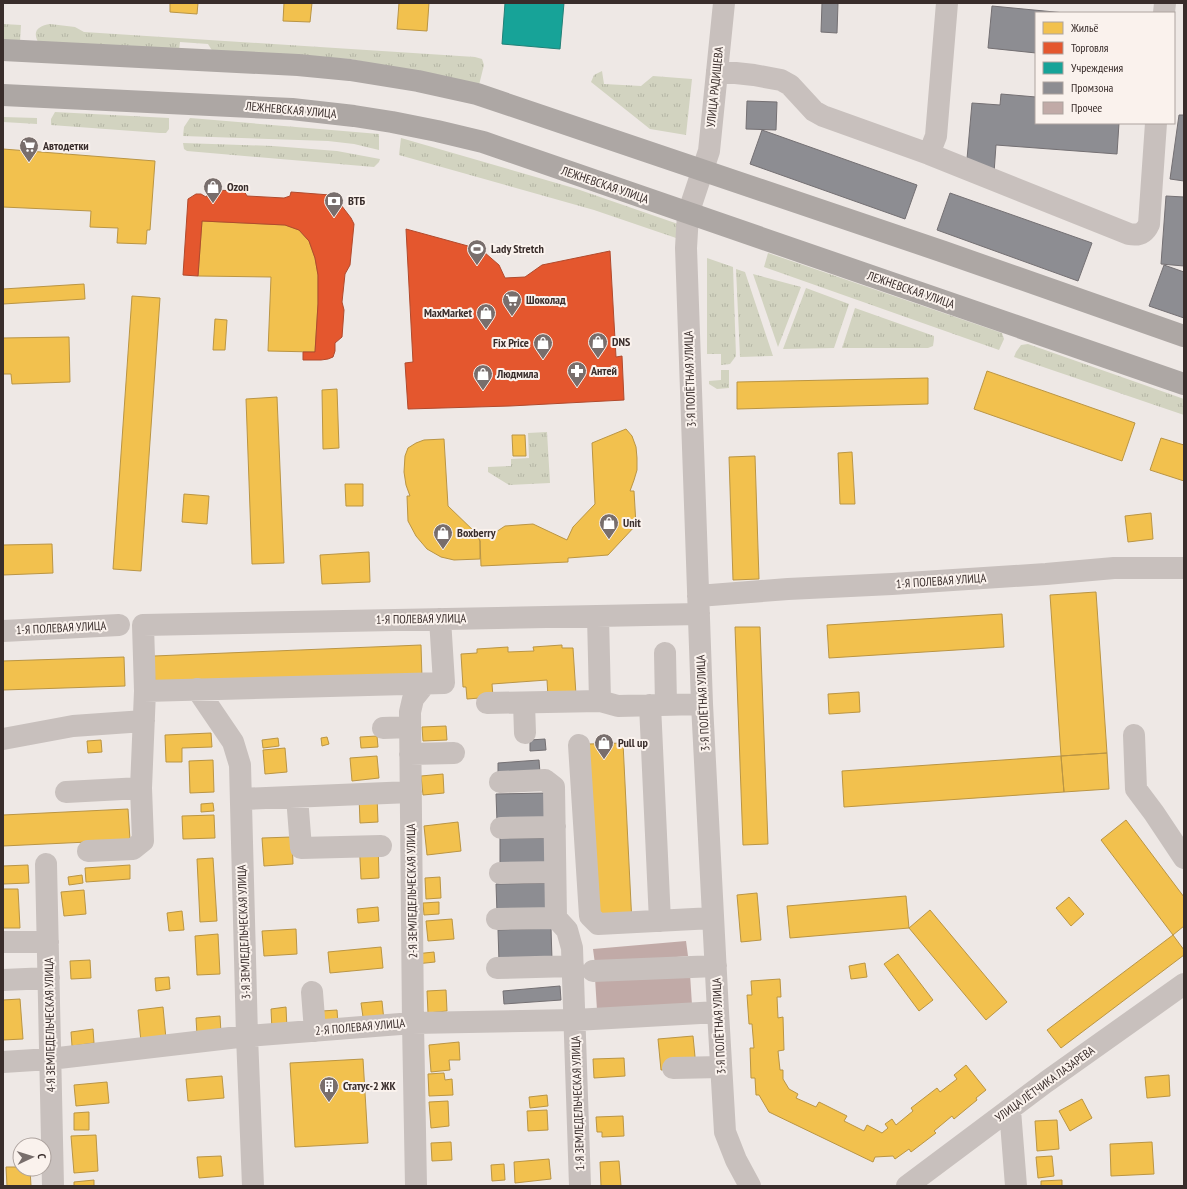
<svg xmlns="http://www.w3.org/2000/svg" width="1187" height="1189" viewBox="0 0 1187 1189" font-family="'PT Sans Narrow',sans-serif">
<defs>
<pattern id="grass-tufts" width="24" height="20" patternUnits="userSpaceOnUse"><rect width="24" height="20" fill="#d2d3c0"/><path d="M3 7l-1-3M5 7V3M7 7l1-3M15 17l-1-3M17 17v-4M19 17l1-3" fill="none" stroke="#b5b5a5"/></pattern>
</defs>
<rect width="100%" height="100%" fill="#eee8e5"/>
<path fill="url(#grass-tufts)" d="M3,24l18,1 -1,17h-17z
M50,24l25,3 9,5 391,25 7,2 2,6 -5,20 -129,-26 -137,-7 -5,-8 -28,-2 -1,8 -141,-8c-6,-12 1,-16 12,-18z
M602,71l2,13 37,2 12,-10 39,3 -6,56 -36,-6 -59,-47 3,-7z
M55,112l114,6v11l-3,4h-6l-109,-8v-6z
M3,117l34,1v6l-34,-2z
M190,118l189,16v16l-25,-6 -26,-3 -145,-5 1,-9z
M401,138l176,51 101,35 1,15 -85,-29 -195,-55z
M183,143l90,3 64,5 43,8 -1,3 -5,5 -187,-16 -3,-2z
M768,253l234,80 2,6 -5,11 -235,-83z
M707,258l26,9 3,89 -6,8 -9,1v-11h-14z
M736,269l9,3 28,84 -33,1z
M753,274l48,13 -23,60z
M806,288l43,16 -15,44 -51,1z
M855,308l79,28v3l-1,7 -5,2h-86z
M1028,344l156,55v16l-170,-58 2,-5 5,-7z
M721,370h8v18l-12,1 -8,-5v-3l12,-1z
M547,432l3,51 -41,2 -21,-13v-5l23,-1v-7l18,-1 -1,-25z"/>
<path fill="#f2c14e" stroke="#ba9544" d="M170,3h28l-1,11 -27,-2z
M284,3h28l-2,19 -27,-1z
M399,3h30l-2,28 -30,-2z
M3,149l152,12 -5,69h-3l-1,14 -29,-1 1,-15 -28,-1 1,-16 -88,-4z
M202,221l83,4 14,5 10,11 6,17 3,17v29l-3,48 -47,-1 3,-74 -73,-1z
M84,284l1,15 -82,5v-15z
M132,296l28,2 -19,273 -28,-2z
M215,319l12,1 -2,30h-12z
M69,337l1,45 -58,2 -1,-10h-8v-36z
M987,371l148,52 -13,38 -148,-52z
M928,378v26l-191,5v-27z
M337,389l2,59 -16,1 -1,-59z
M277,397l7,166 -32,1 -6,-165z
M626,429l6,7 4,11 1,11v12l-3,10 -4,11h4l2,34 -28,30 -40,3v4l-87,4 -1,-25 -3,-6 16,-1 12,-8 28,-2 34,16 6,-13 22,-23 -3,-61z
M512,435h13l1,21h-13z
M1161,438l23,7v36l-34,-11z
M444,439l4,67 29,28 3,7v18l-26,1 -13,-3 -14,-8 -11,-13 -8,-15 -1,-25h3l-4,-11 -2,-13 1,-16 3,-8 8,-5 8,-3z
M852,452l3,52h-15l-2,-51z
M755,456l4,123 -26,1 -4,-123z
M345,484h18v22h-17z
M184,494l25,2 -2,28 -25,-2z
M1151,513l2,26 -25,3 -3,-26z
M52,544l1,29 -50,2v-30z
M369,552l1,30 -48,2 -2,-29z
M1096,592l11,161 -46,3 -11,-161z
M1002,614l2,33 -175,11 -2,-33z
M735,627h25l8,217 -25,1z
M421,645l1,33 -267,12 -1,-34z
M562,645v3h11l3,47 -28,2 -1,-17 -55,4 1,13 -26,2 -1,-12h-3l-2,-33 16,-1v-4l31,-2v5l26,-1 -1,-4z
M124,657l1,29 -122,4v-29z
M859,692l1,20 -31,2 -1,-20z
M446,726l1,14 -24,1 -1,-14z
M211,733l1,14 -30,1v14h-16l-1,-27z
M377,736l1,11 -17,1 -1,-11z
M327,737l2,7 -7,2 -1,-8z
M278,738l1,8 -16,2 -1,-8z
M101,740l1,12 -14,1 -1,-12z
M623,743l9,181 -35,1 -8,-181z
M285,748l2,24 -22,2 -2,-24z
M1107,753l2,36 -45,3 -3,-36z
M377,756l2,22 -27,3 -2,-23z
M1061,756l3,36 -220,15 -2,-36z
M213,760l1,32 -24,1 -1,-32z
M443,774l1,19 -21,2 -2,-19z
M359,796h18l1,26 -18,1z
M213,803l1,8 -13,1v-8z
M128,809l2,31 -127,6v-31z
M214,815l1,23 -32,1 -1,-23z
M1126,820l58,77v29l-11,9 -72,-95z
M458,822l3,29 -34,4 -3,-29z
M292,837l1,27 -29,2 -2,-28z
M378,838l1,40 -18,1 -2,-40z
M213,858l4,63 -17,1 -3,-63z
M28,865l1,18 -26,1v-18z
M130,865v14l-44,3 -1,-14z
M82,875l1,8 -14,2 -1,-8z
M440,877l1,21 -15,1 -1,-21z
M3,889h15l2,39h-17z
M84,890l2,24 -22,2 -3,-24z
M757,893l4,47 -20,2 -4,-47z
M906,896l3,32 -119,10 -3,-32z
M1069,897l15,17 -13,12 -15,-18z
M439,902v12l-15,1 -1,-12z
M378,907l1,14 -21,2 -1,-14z
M930,910l77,92 -21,18 -77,-92z
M182,911l2,19 -15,1 -2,-18z
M452,919l2,20 -26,2 -2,-20z
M296,929l1,25 -33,2 -2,-25z
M218,934l2,40 -23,1 -2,-39z
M1173,935l11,15v5l-123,93 -14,-18z
M381,947l2,21 -53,5 -2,-21z
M434,952l1,10 -19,2 -1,-10z
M898,954l35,46 -14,11 -35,-47z
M90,960l1,18 -20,1 -1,-18z
M865,963l2,14 -16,2 -2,-13z
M169,977l1,12 -14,2 -1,-13z
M780,979l1,18h-4l1,21 5,-1 1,33 -6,1 2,19h3v9l6,10 9,5 -2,4 20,9 3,-5 28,14 -3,5 20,10 3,-6 15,8 6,-5 -3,-4 7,-5 4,6 17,-14 -2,-3 26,-20 3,4 17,-13 -3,-4 12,-10 20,25 -10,8 1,2 -23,19 -2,-3 -18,15 2,2 -25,19 -2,-3 -14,10 -2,-3 -18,1 -2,5 -104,-50 -10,-17h-3l-1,-17h-4l-1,-30h4l-2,-24h-3l-2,-29h5l-1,-14z
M446,990l1,21 -19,2 -1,-22z
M20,999l3,40 -20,1v-40z
M382,1001l2,20 -20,3 -3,-21z
M163,1007l3,32 -25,3 -3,-32z
M286,1007l1,22 -15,1 -1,-21z
M337,1010l1,14 -15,1 -1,-14z
M220,1016l1,17 -24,2 -1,-17z
M93,1029l1,14 -22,3 -1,-14z
M693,1036l3,31 -35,3 -3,-31z
M459,1042l1,18h-11l1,10 -19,2 -2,-27z
M624,1058l1,18 -31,2 -1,-19z
M363,1059l5,84 -73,4 -5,-84z
M444,1073l1,7 7,-1 1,16 -24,1 -1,-22z
M1169,1075l1,21 -23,2 -2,-21z
M222,1076l2,22 -36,3 -2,-22z
M107,1082l2,21 -33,3 -2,-21z
M547,1095l1,11 -18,2 -1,-11z
M1082,1099l10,19 -22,13 -11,-20z
M448,1101l1,25 -18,2 -2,-26z
M547,1110l1,20 -20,1 -1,-20z
M89,1112v18h-15v-17z
M623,1116l1,20 -22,1v-5h-5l-1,-15z
M1057,1120l2,29 -22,2 -2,-30z
M96,1135l2,36 -24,2 -3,-37z
M451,1142l1,18 -20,1 -1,-18z
M1152,1142l2,32 -43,2 -1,-32z
M221,1156l2,20 -24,2 -2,-21z
M1052,1156l2,20 -16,2 -2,-21z
M549,1159l2,20 -36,4 -1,-21z
M619,1161l2,25h-20l-1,-24z
M504,1164l1,16 -13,1 -1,-16z
M6,1167h14v2h10l1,17h-24z
M94,1180v6h-20v-4z
M1062,1180v6h-21v-5z"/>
<path fill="#e4572e" stroke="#b14a2d" d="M211,190l33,1 3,5 37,2 6,-2 1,-4 39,3 4,7 4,-1 13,17 3,6 -4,41 -5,9 -3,28 2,8 -2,27 -7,6v8l-2,6 -5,2 -7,1h-18v-8h12l3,-48v-29l-3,-17 -6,-17 -10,-11 -14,-5 -83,-4 -4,55 -15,-1 5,-76 8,-5h5l5,3z
M406,229l62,17 16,6 15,13 6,13 20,-1 17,-12 68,-14 6,106 6,-1 2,44 -114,6 -102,3 -3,-46 8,-1z"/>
<path fill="#17a398" stroke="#218077" d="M505,3h59l-4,46 -58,-5z"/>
<path fill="#8d8d92" stroke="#747073" d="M822,3h16l-1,30 -16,-1z
M992,6l73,7h-29v40l-48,-5z
M1001,94l35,3v26h83l-2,31 -121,-9 -2,28 -28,-3 6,-67 28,2z
M747,101l30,1 -1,28 -30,-1z
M1179,115h5v66l-14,-2z
M762,130l155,55 -12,34 -155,-55z
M950,193l142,50 -14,38 -141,-51z
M1166,196l18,1v69l-23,-2z
M1164,265l20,7v46l-35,-12z
M545,739l1,11 -16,1v-11z
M539,760l1,13 -42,3v-13z
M548,793v28l-51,1 -1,-28z
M500,838h48v29h-48z
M551,883v29l-54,1 -1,-29z
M551,928l1,32 -53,2 -1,-32z
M560,986l1,14 -57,4 -1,-13z"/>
<path fill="#c1aaa7" d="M686,941l2,15 -93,8 -2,-15z
M690,974l2,31 -95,5 -2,-32z"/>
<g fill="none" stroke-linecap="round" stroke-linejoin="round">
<path stroke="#c8c0bd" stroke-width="22" d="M724,3l-15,148 -21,63 -2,34 16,456 16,308 7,120 11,28 14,26
M1164,13l1,-10
M717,71l37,4 27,5 9,5 24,26 9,5 106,38 200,80c10,2 16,-1 20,-10l7,-101
M929,154l7,-18 11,-133
M698,596l90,-7 104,-5 154,-10 68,-6h70
M598,616l2,85
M3,631l116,-6
M665,653l1,52
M197,689l36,53 7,23 7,271 6,150
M145,691l299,-8 -4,-64
M487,703l113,-2 18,5 84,-2
M524,703l1,30
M650,705l10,216
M383,728l27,-1
M1134,735l2,54 18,24 30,45
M3,739l70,-13 71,-5
M579,745l11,171 8,8 115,-6
M410,754l44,-1
M500,782l45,-2 9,7 2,131 11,12 5,18 8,238
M66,792l75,-4 4,-97 -2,-66 556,-11
M297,797l4,51 80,-2
M241,799l170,-7
M501,828l54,-1
M88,851l45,-2 10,-8 -2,-53
M46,864l7,322
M500,873l55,-1
M497,919l59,-1
M3,942h45
M497,968l76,-2
M593,971l123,-5
M3,980l46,-2
M312,992l3,39
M3,1062l47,-3 197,-23 166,-13 162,-3 143,-8
M673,1068l48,-1
M1010,1110l6,76
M416,1186l-3,-163 -3,-311 3,-13 12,-15
M907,1186l139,-104 138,-98"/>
<path stroke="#ada7a4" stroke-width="22" d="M3,50l295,15 52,5 68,11 59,13 467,158 240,84
M3,95l289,14 62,7 38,6 45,9 46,11 701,242"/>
</g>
<defs>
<symbol id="supermarket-pin" viewBox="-11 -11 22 30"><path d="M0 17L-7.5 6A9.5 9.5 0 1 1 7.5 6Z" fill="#786e6c" stroke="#faf2ed"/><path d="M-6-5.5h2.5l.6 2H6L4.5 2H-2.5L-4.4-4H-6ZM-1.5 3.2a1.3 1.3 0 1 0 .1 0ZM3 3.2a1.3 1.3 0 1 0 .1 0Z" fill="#fff"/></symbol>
<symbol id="shop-pin" viewBox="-11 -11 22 30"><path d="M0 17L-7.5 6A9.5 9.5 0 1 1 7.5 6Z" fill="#786e6c" stroke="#faf2ed"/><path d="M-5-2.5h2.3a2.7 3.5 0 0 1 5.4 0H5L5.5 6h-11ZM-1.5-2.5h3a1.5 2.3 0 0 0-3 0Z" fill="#fff"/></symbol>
<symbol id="bank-pin" viewBox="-11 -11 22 30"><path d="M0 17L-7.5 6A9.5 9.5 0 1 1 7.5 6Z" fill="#786e6c" stroke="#faf2ed"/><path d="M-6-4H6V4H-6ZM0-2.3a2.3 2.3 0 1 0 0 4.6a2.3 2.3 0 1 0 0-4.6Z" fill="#fff"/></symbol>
<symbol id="stadium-pin" viewBox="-11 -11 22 30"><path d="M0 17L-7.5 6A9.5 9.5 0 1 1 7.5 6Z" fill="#786e6c" stroke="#faf2ed"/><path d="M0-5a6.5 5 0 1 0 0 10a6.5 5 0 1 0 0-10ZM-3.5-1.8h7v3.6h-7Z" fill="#fff"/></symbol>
<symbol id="pharmacy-pin" viewBox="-11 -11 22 30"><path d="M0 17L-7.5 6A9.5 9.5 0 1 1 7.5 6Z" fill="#786e6c" stroke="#faf2ed"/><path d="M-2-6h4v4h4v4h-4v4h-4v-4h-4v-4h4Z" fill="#fff"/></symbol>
<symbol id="building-pin" viewBox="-11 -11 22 30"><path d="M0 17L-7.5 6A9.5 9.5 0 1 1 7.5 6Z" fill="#786e6c" stroke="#faf2ed"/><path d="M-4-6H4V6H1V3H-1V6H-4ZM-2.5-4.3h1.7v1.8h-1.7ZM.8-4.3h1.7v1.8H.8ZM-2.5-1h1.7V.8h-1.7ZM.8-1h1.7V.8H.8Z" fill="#fff"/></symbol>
</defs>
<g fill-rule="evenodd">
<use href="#supermarket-pin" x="18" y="135" width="22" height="30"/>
<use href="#shop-pin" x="202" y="176" width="22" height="30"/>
<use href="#bank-pin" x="323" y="190" width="22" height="30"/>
<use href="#stadium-pin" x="466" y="238" width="22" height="30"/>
<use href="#supermarket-pin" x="501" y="289" width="22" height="30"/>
<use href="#shop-pin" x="475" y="302" width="22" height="30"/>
<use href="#shop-pin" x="587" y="331" width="22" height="30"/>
<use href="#shop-pin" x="532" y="332" width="22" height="30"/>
<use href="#pharmacy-pin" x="566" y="360" width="22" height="30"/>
<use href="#shop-pin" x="472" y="363" width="22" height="30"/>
<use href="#shop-pin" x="598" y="512" width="22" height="30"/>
<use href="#shop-pin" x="432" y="522" width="22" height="30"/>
<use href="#shop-pin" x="593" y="732" width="22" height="30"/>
<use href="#building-pin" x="318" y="1075" width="22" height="30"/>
</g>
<g text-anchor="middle" stroke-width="4" stroke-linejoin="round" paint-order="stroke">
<g font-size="12" fill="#392d2b" stroke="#faf2ed">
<text transform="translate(715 87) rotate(-84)" y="4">УЛИЦА РАДИЩЕВА</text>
<text transform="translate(291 110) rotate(5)" y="4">ЛЕЖНЕВСКАЯ УЛИЦА</text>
<text transform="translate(605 185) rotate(19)" y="4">ЛЕЖНЕВСКАЯ УЛИЦА</text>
<text transform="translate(911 290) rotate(19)" y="4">ЛЕЖНЕВСКАЯ УЛИЦА</text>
<text transform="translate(690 379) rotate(-92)" y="4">3-Я ПОЛЁТНАЯ УЛИЦА</text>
<text transform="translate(941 581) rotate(-4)" y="4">1-Я ПОЛЕВАЯ УЛИЦА</text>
<text transform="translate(421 619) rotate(-1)" y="4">1-Я ПОЛЕВАЯ УЛИЦА</text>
<text transform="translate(61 628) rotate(-3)" y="4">1-Я ПОЛЕВАЯ УЛИЦА</text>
<text transform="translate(703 703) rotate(-93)" y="4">3-Я ПОЛЁТНАЯ УЛИЦА</text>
<text transform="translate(412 891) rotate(-91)" y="4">2-Я ЗЕМЛЕДЕЛЬЧЕСКАЯ УЛИЦА</text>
<text transform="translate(244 932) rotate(-92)" y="4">3-Я ЗЕМЛЕДЕЛЬЧЕСКАЯ УЛИЦА</text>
<text transform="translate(50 1025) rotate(-91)" y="4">4-Я ЗЕМЛЕДЕЛЬЧЕСКАЯ УЛИЦА</text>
<text transform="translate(719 1026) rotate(-93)" y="4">3-Я ПОЛЁТНАЯ УЛИЦА</text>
<text transform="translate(360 1027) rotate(-5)" y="4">2-Я ПОЛЕВАЯ УЛИЦА</text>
<text transform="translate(1045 1084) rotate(-36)" y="4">УЛИЦА ЛЁТЧИКА ЛАЗАРЕВА</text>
<text transform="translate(578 1103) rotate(-92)" y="4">1-Я ЗЕМЛЕДЕЛЬЧЕСКАЯ УЛИЦА</text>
</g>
<g font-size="12" font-weight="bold" fill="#392d2b" stroke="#faf2ed" text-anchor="start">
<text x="43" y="150">Автодетки</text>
<text x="227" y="191">Ozon</text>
<text x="348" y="205">ВТБ</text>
<text x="491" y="253">Lady Stretch</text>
<text x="526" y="304">Шоколад</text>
<text x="472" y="317" text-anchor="end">MaxMarket</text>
<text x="612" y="346">DNS</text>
<text x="529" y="347" text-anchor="end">Fix Price</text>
<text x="591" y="375">Антей</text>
<text x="497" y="378">Людмила</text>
<text x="623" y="527">Unit</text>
<text x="457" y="537">Boxberry</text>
<text x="618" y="747">Pull up</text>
<text x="343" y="1090">Статус-2 ЖК</text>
</g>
</g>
<rect width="1187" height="1189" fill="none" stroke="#392d2b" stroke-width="8"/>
<rect x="1035" y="12" width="140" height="112" fill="#faf2ed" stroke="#ada39f"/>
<rect x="1043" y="22" width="20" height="12" fill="#f2c14e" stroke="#ada39f"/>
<text x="1071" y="32" font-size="12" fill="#392d2b">Жильё</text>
<rect x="1043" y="42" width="20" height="12" fill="#e4572e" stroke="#ada39f"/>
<text x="1071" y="52" font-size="12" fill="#392d2b">Торговля</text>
<rect x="1043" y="62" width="20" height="12" fill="#17a398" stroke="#ada39f"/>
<text x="1071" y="72" font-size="12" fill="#392d2b">Учреждения</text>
<rect x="1043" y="82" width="20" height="12" fill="#8d8d92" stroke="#ada39f"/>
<text x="1071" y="92" font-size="12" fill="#392d2b">Промзона</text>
<rect x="1043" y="102" width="20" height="12" fill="#c1aaa7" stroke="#ada39f"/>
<text x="1071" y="112" font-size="12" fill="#392d2b">Прочее</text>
<g transform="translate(32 1157) rotate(86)"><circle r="19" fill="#faf2ed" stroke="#ada39f"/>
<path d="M0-3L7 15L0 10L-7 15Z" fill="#786e6c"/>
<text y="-6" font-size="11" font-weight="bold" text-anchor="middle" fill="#392d2b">С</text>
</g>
</svg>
